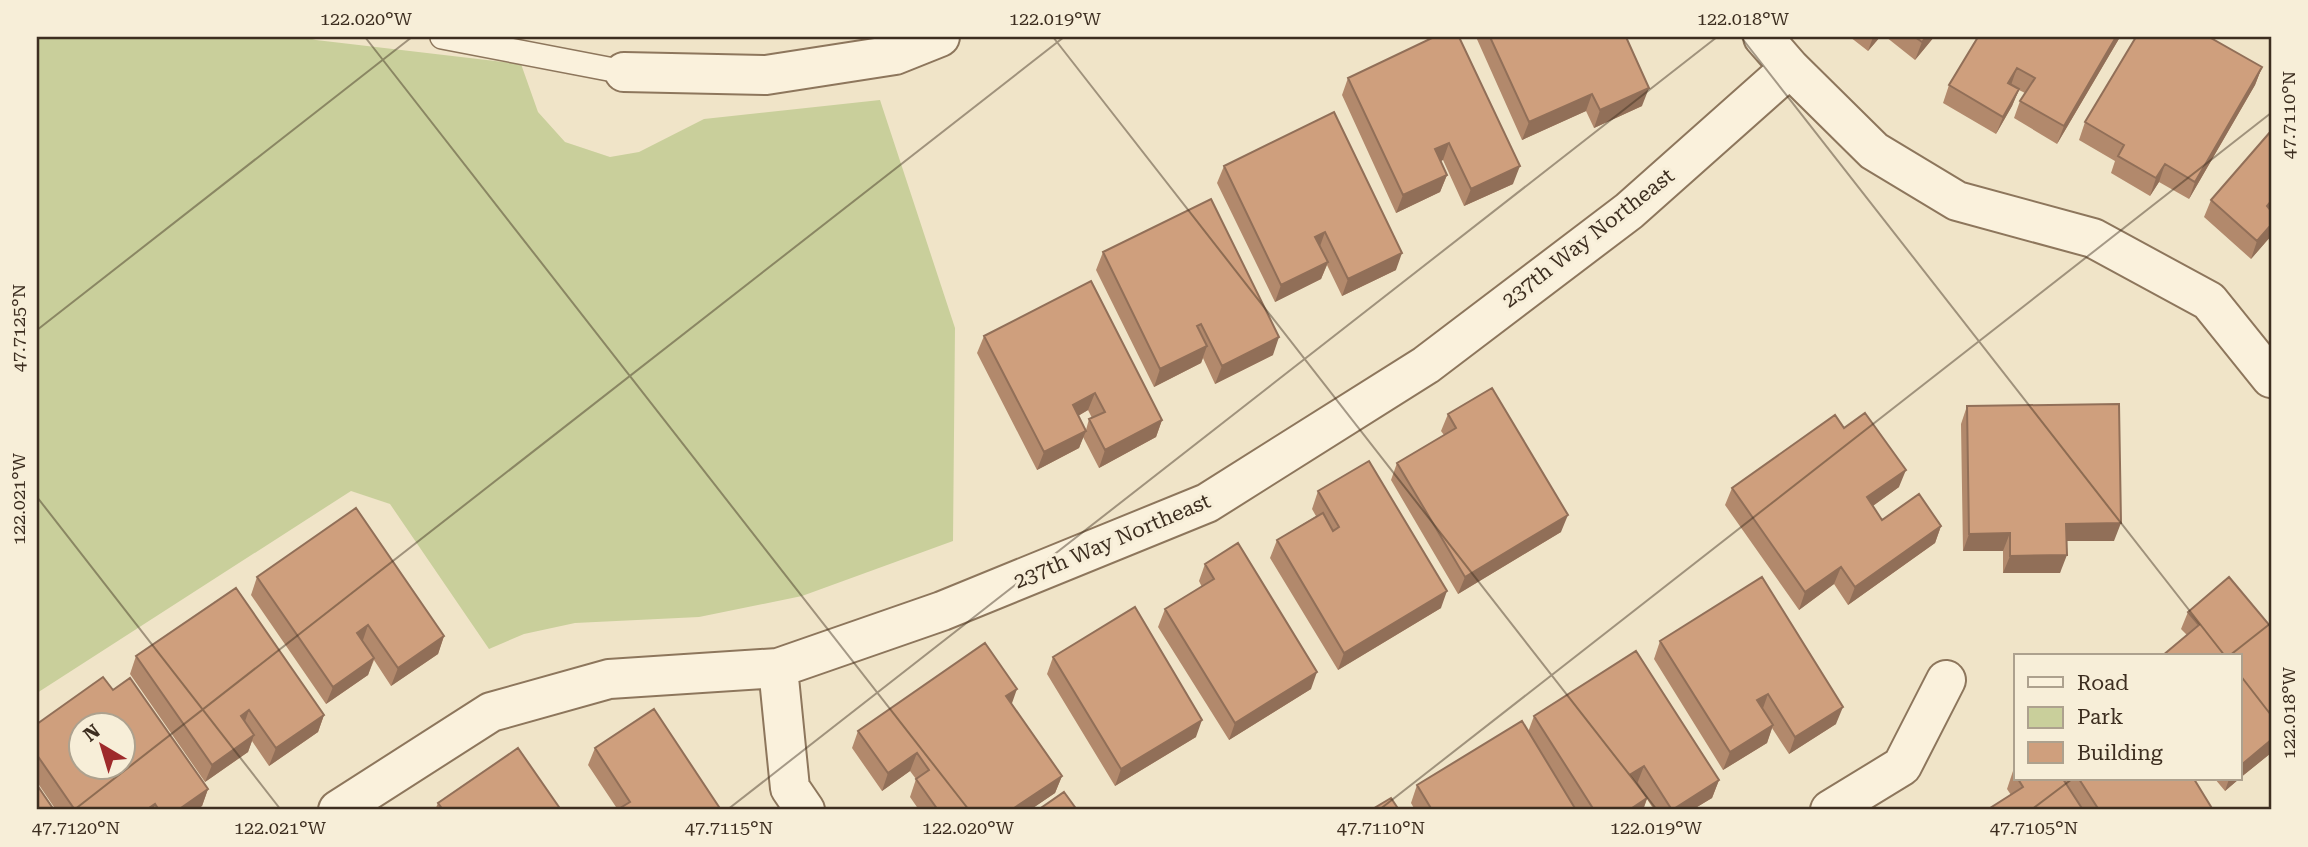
<svg xmlns="http://www.w3.org/2000/svg" width="2308" height="847" viewBox="0 0 2308 847" font-family="'Roboto Serif',serif">
<rect width="100%" height="100%" fill="#f0e4c8"/>
<path fill="#c9cf9b" d="M37,37h268l11,3 205,24 17,48 27,30 45,15 29,-5 65,-33 176,-19 75,228 -2,213 -151,55 -103,21 -124,6 -51,11 -35,15 -99,-145 -39,-13 -314,202z"/>
<g fill="none" stroke-linecap="round" stroke-linejoin="round">
<defs>
<path id="service" d="M442,37l182,35"/>
<path id="minor" d="M1763,37l27,31 84,83 83,50 136,37 116,63 62,77
M624,72l142,3 129,-20 45,-18
M778,668l12,120 15,22
M338,810l153,-98 118,-33 169,-11 164,-57 265,-108 219,-138 203,-154 161,-143
M1830,810l72,-44 44,-86"/>
</defs>
<use href="#service" stroke="#8d765c" stroke-width="26"/>
<use href="#minor" stroke="#8d765c" stroke-width="42"/>
<use href="#service" stroke="#faf1dc" stroke-width="23"/>
<use href="#minor" stroke="#faf1dc" stroke-width="38"/>
</g>
<path fill="#b2896c" fill-rule="evenodd" d="M1476,37h150l16,69 -48,22 -8,-17 -64,29z
M1850,37h30l-12,14z
M1886,37h48l-19,23z
M1978,37h142l-63,107 -43,-26 6,-17 5,-8 -6,-3 -7,16 -16,28 -53,-31 6,-18z
M2262,67l-7,18 -66,114 -30,-17 -9,14 -39,-23 4,-12 -36,-21 6,-18z
M1348,78l165,106 -49,22 -21,-46 -3,1 7,14 -7,17 -44,21 -54,-118z
M2271,131v105l-20,23 -47,-42 7,-17z
M1224,166l172,104 -54,26 -15,-31 -6,14 -46,23 -58,-119z
M1103,252l170,103 -58,29 -12,-26 -2,5 -47,24 -58,-117z
M984,336l178,84 -6,17 -57,31 -16,-31 -4,11 -42,22 -60,-117zM1088,410l4,8 -3,1 -3,11 -8,-14z
M1967,406l147,135h-48l-6,32h-57v-22h-40l-2,-127z
M1448,414l113,118 -103,62 -67,-114 6,-17 47,-28 -3,-4z
M1844,428l55,59 -26,19 9,14 59,6 -6,17 -87,62 -14,-21 -35,26 -74,-105 7,-17z
M1318,491l123,117 -103,62 -68,-112 7,-18 39,-24 -4,-7z
M1205,564l106,125 -82,51 -71,-113 7,-18 37,-22 -3,-6z
M257,577l187,59 -6,18 -47,32 -17,-26 -6,15 -42,29 -75,-109z
M2188,612l83,15v126l-31,25v-122l-53,-21 -6,-6z
M1660,641l176,83 -47,30 -17,-26 -5,15 -44,27 -69,-111z
M136,656l188,59 -6,17 -49,34 -17,-25 -4,11 -43,30 -75,-108z
M1053,657l143,80 -81,49 -68,-112z
M113,690l95,99 -6,17 -6,4h-140l-19,-28v-58z
M1012,704l50,72 -7,17 -25,17h-111l-9,-13 6,-18 -6,-8 -28,20 -30,-43 6,-17z
M1534,716l185,64 -7,18 -20,12h-38l-7,-11 -4,11h-228l-4,-7 6,-18 111,-53z
M595,748l126,62h-103l-30,-45z
M2016,770v9h178l19,31h-226l24,-15 -4,-6 6,-18z
M2215,779h24l-14,12z
M438,803l123,7h-126z"/>
<path fill="#916f58" d="M1873,37h7l-12,14z
M1926,37h8l-19,23 7,-18z
M2116,37h4l-63,107 7,-18z
M2262,67l-7,18 -66,114 6,-17z
M2017,68l-6,17 -3,-2z
M1649,88l-7,18 -48,22 6,-18z
M2019,89l-7,17 -16,28 7,-17z
M1592,94l-6,17 -64,29 7,-18z
M1449,143l-6,17 -14,7 6,-18z
M2165,164l-6,18 -9,14 6,-18z
M1520,166l-7,18 -49,22 7,-17z
M1447,175l-7,17 -44,21 7,-18z
M2271,201v10l-4,-5z
M2271,225v11l-20,23 6,-18z
M1325,232l-6,17 -4,-12z
M1402,253l-6,17 -54,26 6,-17z
M1328,262l-7,17 -46,23 6,-17z
M1279,337l-6,18 -58,29 7,-18z
M1207,346l-6,17 -47,24 6,-18z
M1095,393l-7,17 -22,13 7,-18z
M1162,420l-6,17 -57,31 6,-18z
M1086,431l-7,17 -42,22 7,-18z
M1906,470l-7,17 -39,28 7,-18z
M1568,515l-7,17 -103,62 7,-17z
M2121,523l-7,18h-54l6,-17z
M1941,526l-6,17 -87,62 7,-18z
M2010,533l-7,18h-40l6,-17z
M2067,555l-7,18h-57l7,-17z
M1841,567l-7,17 -35,26 6,-18z
M1447,591l-6,17 -103,62 6,-17z
M368,625l-6,18 -5,-10z
M444,636l-6,18 -47,32 7,-18z
M374,658l-6,17 -42,29 7,-17z
M1317,672l-6,17 -82,51 6,-17z
M1017,689l-6,17 -5,-10z
M1768,694l-6,17 -5,-11z
M1843,707l-7,17 -47,30 6,-17z
M249,710l-6,17 -2,-11z
M324,715l-6,17 -49,34 7,-18z
M1202,720l-6,17 -81,49 6,-17z
M1773,725l-6,18 -44,27 7,-18z
M254,735l-6,17 -43,30 7,-17z
M2271,740v13l-31,25v-12z
M917,753l-7,18 -28,20 6,-18z
M1644,766l-7,18 -6,-10z
M1062,776l-7,17 -25,17h-19z
M2229,779h10l-14,12z
M1719,780l-7,18 -20,12h-21z
M208,789l-6,17 -6,4h-18z
M1647,798l-4,12h-14z
M155,804l-2,6h-7z"/>
<path fill="#cf9f7d" stroke="#916f58" stroke-width="2" fill-rule="evenodd" d="M1434,37h25l61,129 -49,23 -22,-46 -14,6 12,26 -44,20 -55,-117z
M1490,37h136l23,51 -49,22 -8,-16 -63,28z
M1915,37h11l-4,5z
M1978,37h138l-52,89 -44,-25 15,-23 -18,-10 -9,15 11,6 -16,28 -54,-32z
M2136,37h73l53,30 -67,115 -30,-18 -9,14 -38,-22 6,-11 -39,-23z
M1334,112l68,141 -54,26 -23,-47 -10,5 13,25 -47,23 -57,-119z
M2271,131v70l-4,5 4,5v14l-14,16 -46,-41z
M1211,199l68,138 -57,29 -21,-42 -4,2 10,20 -47,23 -57,-117z
M1091,281l71,139 -57,30 -16,-31 16,-7 -10,-19 -22,12 13,26 -42,21 -60,-116z
M1492,388l76,127 -103,62 -68,-114 59,-35 -8,-14z
M2119,404l2,119 -55,1 1,31 -57,1v-23l-41,1 -2,-128z
M1865,413l41,57 -39,27 15,23 37,-26 22,32 -86,61 -14,-20 -36,25 -73,-104 103,-73 9,13z
M1369,461l78,130 -103,62 -67,-113 46,-27 10,18 6,-4 -21,-36z
M356,508l88,128 -46,32 -30,-43 -11,8 17,25 -41,29 -76,-110z
M1238,543l79,129 -82,51 -70,-114 49,-30 -9,-15z
M1762,577l81,130 -48,30 -27,-43 -11,6 16,25 -43,27 -70,-111z
M2229,577l42,50v113l-31,26v-110h-78l37,-31 -11,-13z
M236,588l88,127 -48,33 -27,-38 -8,6 13,19 -42,30 -76,-109z
M1135,607l67,113 -81,49 -68,-112z
M985,643l32,46 -11,7 56,80 -51,34h-73l-22,-31 13,-9 -12,-17 -29,20 -30,-42z
M1636,651l83,129 -47,30 -28,-44 -13,8 16,24 -18,12h-35l-60,-94z
M103,677l10,13 17,-12 78,111 -30,21h-19l-4,-6 -9,6h-71l-38,-55v-31zM80,724h42v42h-42z
M654,709l67,101h-104l13,-8 -35,-54z
M1522,721l54,89h-144l-15,-25z
M518,748l43,62h-118l-5,-7z
M2018,779h45l20,31h-96l36,-23z
M2079,779h115l19,31h-114z
M37,785l17,25h-17z
M1064,792l13,18h-39z
M1391,798l8,12h-28z"/>
<path fill="none" stroke="#3d2e20" stroke-width="2" stroke-opacity="0.45" d="M365,37l604,773M1053,37l604,773M1741,37l484,619M37,330l375,-293M37,497l244,313M2229,656l42,-33M2240,675l31,40M74,810l990,-773M727,810l990,-773M1379,810l892,-697M2031,810l41,-31"/>
<g text-anchor="middle" stroke-width="6" stroke-linejoin="round" paint-order="stroke">
<g font-size="21" fill="#3d2e20" stroke="#f7eed8">
<text transform="translate(1588 238) rotate(-38)" y="7">237th Way Northeast</text>
<text transform="translate(1112 541) rotate(-23)" y="7">237th Way Northeast</text>
</g>
</g>
<rect width="2308" height="847" fill="none" stroke="#f7eed8" stroke-width="77"/>
<rect x="2014" y="654" width="228" height="126" fill="#f7eed8" stroke="#ada18e" stroke-width="2"/>
<rect x="2028" y="677" width="35" height="10" fill="#faf1dc" stroke="#ada18e" stroke-width="2"/>
<text x="2077" y="690" font-size="21" fill="#3d2e20">Road</text>
<rect x="2028" y="707" width="35" height="21" fill="#c9cf9b" stroke="#ada18e" stroke-width="2"/>
<text x="2077" y="724" font-size="21" fill="#3d2e20">Park</text>
<rect x="2028" y="742" width="35" height="21" fill="#cf9f7d" stroke="#ada18e" stroke-width="2"/>
<text x="2077" y="760" font-size="21" fill="#3d2e20">Building</text>
<g transform="translate(102 746) rotate(322)"><circle r="33" fill="#f7eed8" stroke="#ada18e" stroke-width="2"/>
<path d="M0-5L12 26L0 18L-12 26Z" fill="#9e2a2b"/>
<text y="-10" font-size="19" font-weight="bold" text-anchor="middle" fill="#3d2e20">N</text>
</g>
<rect x="38" y="38" width="2232" height="770" fill="none" stroke="#3d2e20" stroke-width="2.5"/>
<g font-size="18" text-anchor="middle" fill="#3d2e20">
<text x="366" y="25">122.020°W</text>
<text x="1055" y="25">122.019°W</text>
<text x="1743" y="25">122.018°W</text>
<text transform="translate(2289 115) rotate(-90)" y="6">47.7110°N</text>
<text transform="translate(19 328) rotate(-90)" y="6">47.7125°N</text>
<text transform="translate(19 499) rotate(-90)" y="6">122.021°W</text>
<text transform="translate(2289 713) rotate(-90)" y="6">122.018°W</text>
<text x="76" y="834">47.7120°N</text>
<text x="280" y="834">122.021°W</text>
<text x="729" y="834">47.7115°N</text>
<text x="968" y="834">122.020°W</text>
<text x="1381" y="834">47.7110°N</text>
<text x="1656" y="834">122.019°W</text>
<text x="2034" y="834">47.7105°N</text>
</g>
</svg>
